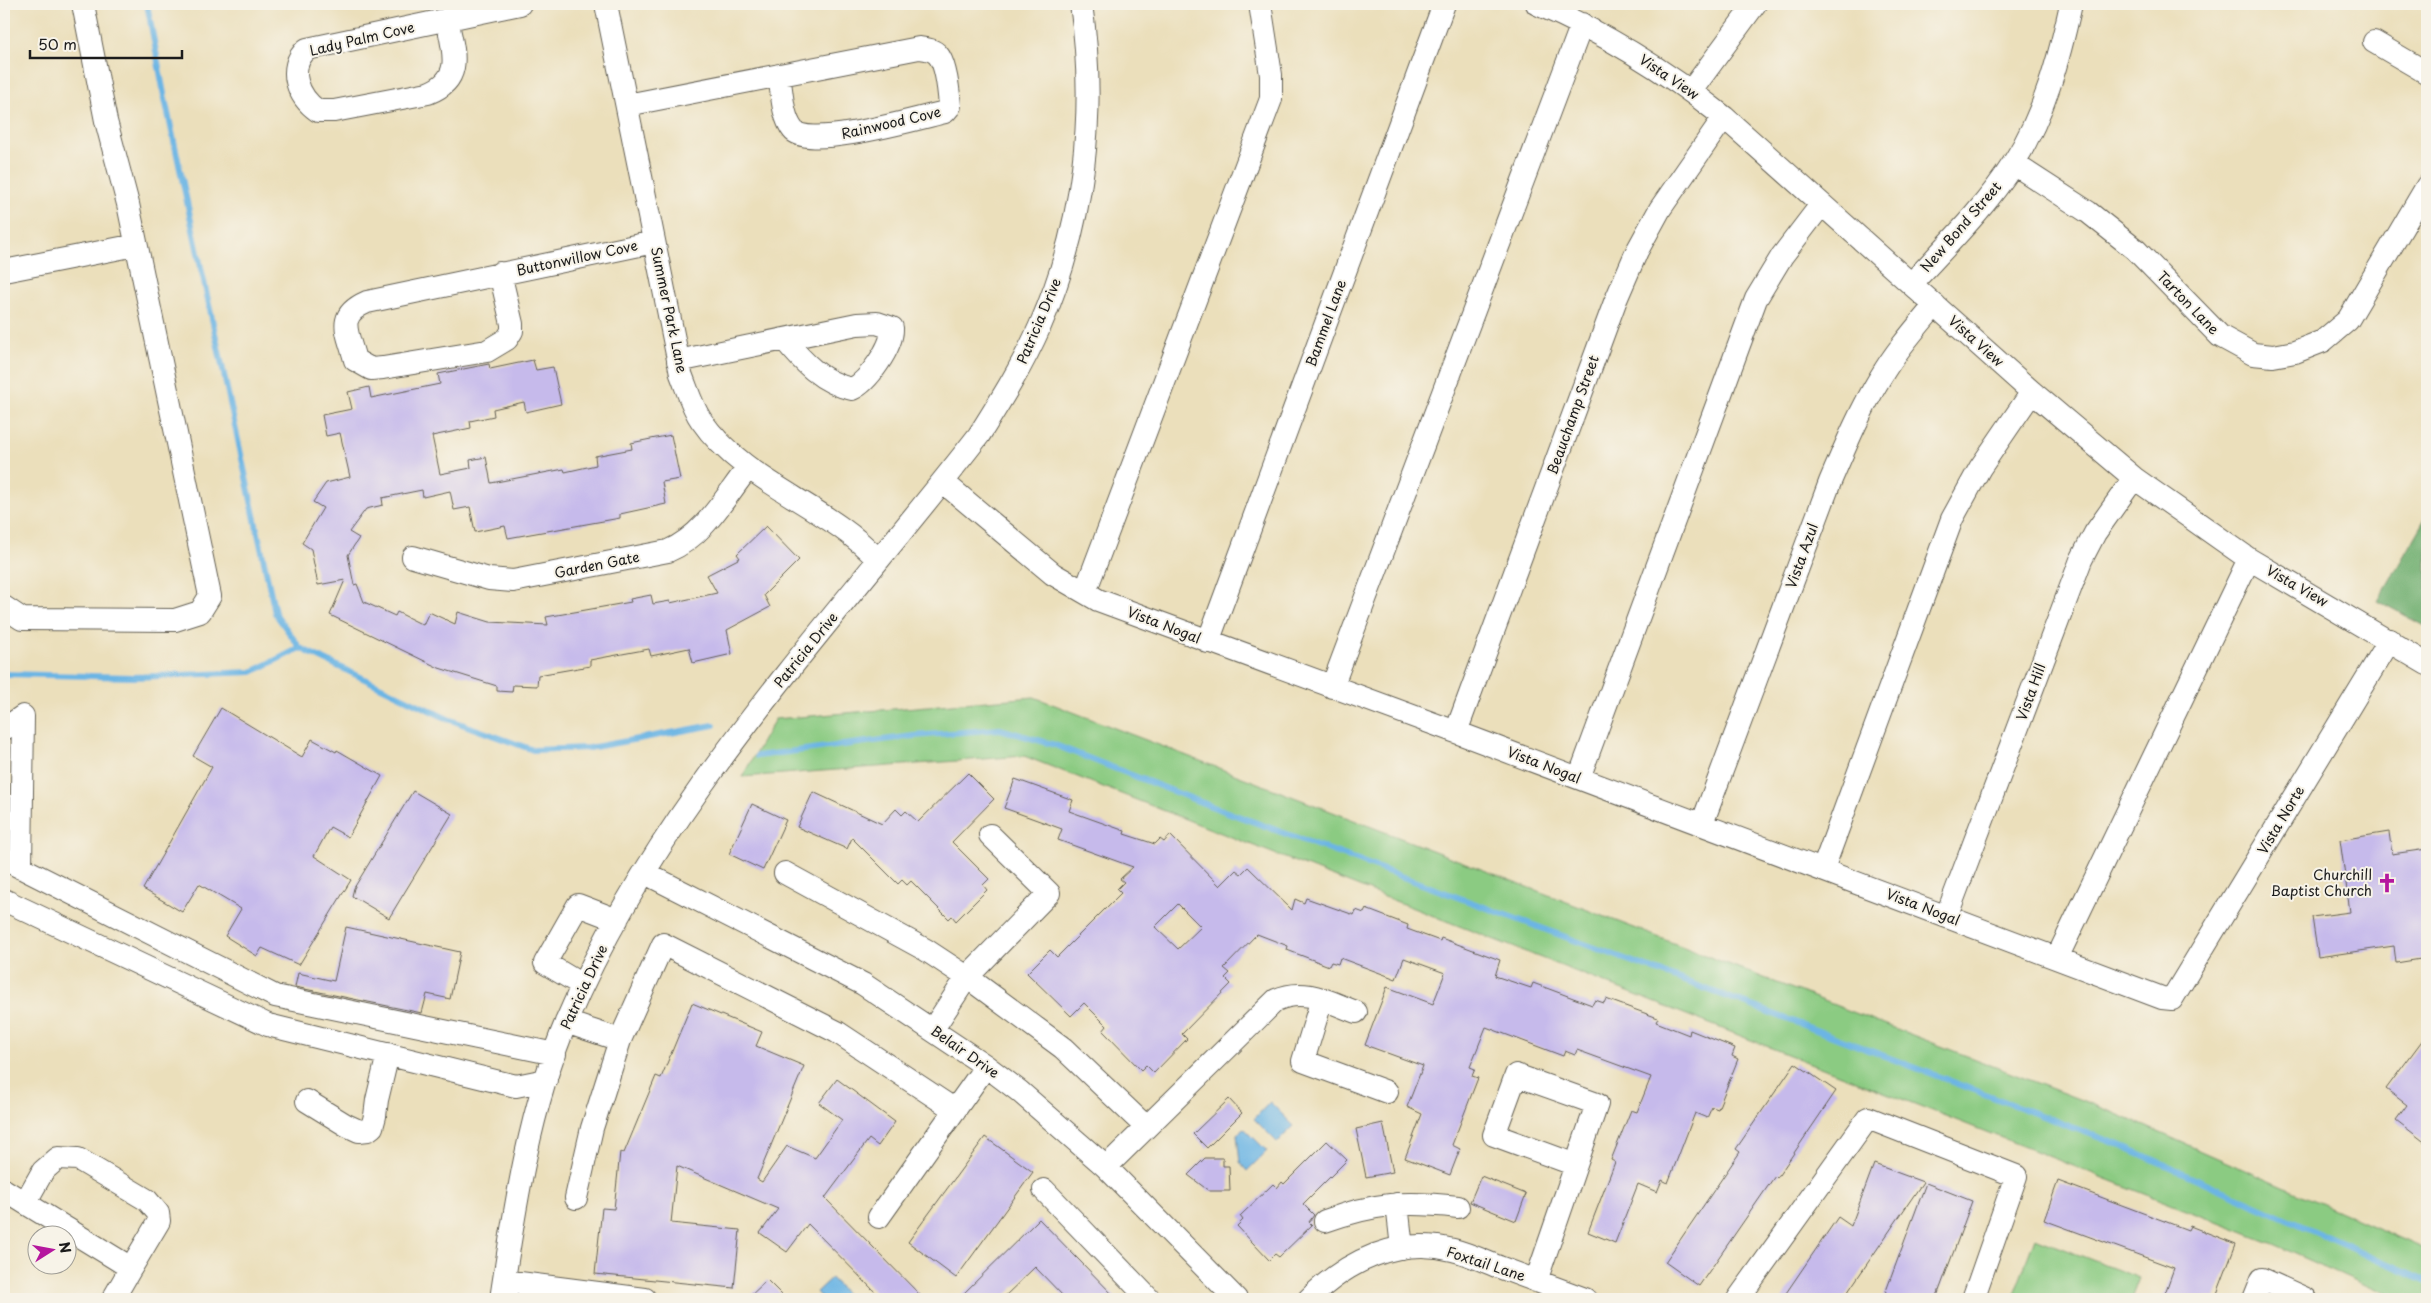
<svg xmlns="http://www.w3.org/2000/svg" width="2431" height="1303" viewBox="0 0 2431 1303" font-family="'Playpen Sans',sans-serif">
<rect width="100%" height="100%" fill="#f7f3e8"/>
<filter id="ink" filterUnits="userSpaceOnUse"><feTurbulence type="fractalNoise" baseFrequency=".02" numOctaves="2"/><feDisplacementMap in="SourceGraphic" scale="10" xChannelSelector="R" yChannelSelector="G"/><feConvolveMatrix kernelMatrix="1 2 1 2 8 2 1 2 1" color-interpolation-filters="sRGB"/></filter>
<filter id="wash" filterUnits="userSpaceOnUse"><feTurbulence type="fractalNoise" baseFrequency=".0096" numOctaves="4" result="noise"/><feDisplacementMap in="SourceGraphic" scale="20" xChannelSelector="R" yChannelSelector="G"/><feGaussianBlur stdDeviation="1.12" result="paint"/><feColorMatrix in="noise" values="0 0 0 0 0 0 0 0 0 0 0 0 0 0 0 0 0 1.4 0 .05"/><feComposite in="paint" operator="in"/></filter>
<g filter="url(#wash)">
<rect width="100%" height="100%" fill="#ebdfbb"/>
<path fill="#8bcb82" stroke="#54744f" d="M1034,697l1081,416 312,137v49h-30l-124,-55 -1249,-488 -282,21 33,-58z
M2035,1238l104,40 -8,21h-119z"/>
<path fill="#70af70" stroke="#466646" d="M2427,515v112l-49,-26z"/>
<path fill="#6cb5e4" stroke="#446880" d="M1270,1102l24,24 -17,16 -23,-23z
M1244,1128l23,23 -20,20 -7,-8 -3,-28z
M831,1278l20,21h-29l-6,-7z"/>
<g fill="none" stroke-linecap="round" stroke-linejoin="round">
<path stroke="#6cb5e4" stroke-width="6" d="M147,4l18,95 110,514 25,35 148,71 85,31 56,-2 125,-23
M4,674l130,3 118,-5 48,-24
M757,756l157,-20 86,-7 55,16 153,60 555,205 364,138 300,133"/>
</g>
<g id="blocks">
<path fill="#c6baeb" fill-rule="evenodd" d="M533,360l3,10 17,-3 8,37 -35,8 -2,-10 -31,7 1,7 -24,5 1,7 -39,8 8,38 31,-6 -1,-8 16,-3 5,26 73,-14 1,3 31,-7 -1,-9 37,-7 -1,-6 40,-8 9,44 -18,3 4,22 -46,10v4l-112,20 -3,-12 -30,6 -5,-25 -16,3 -4,-19 -27,6 -1,-7 -40,8 1,7 -17,4 -17,23 10,6 -11,17 6,30 3,-1 7,18 31,14 2,-4 26,13 6,-13 26,12 3,-12 32,10 58,3 -2,-8 85,-15 -1,-3 21,-4 2,9 17,-3v2l47,-10 -10,-18 33,-17 -3,-4 29,-28 33,34 -35,35 6,12 -43,23 5,24 -39,9 -4,-15 -38,8 -2,-7 -59,11v6l-52,9 -1,11 -24,-1 -1,7 -15,-1v-5l-58,-18 -109,-53 15,-35 -27,5 -7,-36 -9,-6 21,-35 -10,-6 13,-19 24,-6 -10,-44 -14,3 -4,-21 30,-6 -4,-17 21,-5 2,11 69,-14 -2,-10 51,-10 1,5z
M221,708l81,49 10,-18 24,13 1,-2 45,26 -34,61 -18,-10 -16,29 37,24 -52,85 -37,-17 -5,8 -32,-20 16,-27 -42,-25 -17,28 -39,-23 69,-122 -19,-11z
M968,773l26,26 -42,43 37,37 -6,6 4,5 -31,31 -4,-5 -3,3 -38,-38 -4,4 -5,-5 -4,4 -46,-46 -5,11 -50,-22 16,-35 69,32 14,-15 6,6 4,-4 12,11z
M1015,779l58,21 -4,11 56,20 -1,3 31,10 5,-5 4,3 6,-7 50,51 16,-16 5,4 7,-7 44,43 3,-11 9,4 2,-5 48,17 2,-5 8,3 2,-4 42,16 -1,4 33,12 1,-3 59,22 -5,16 36,12 2,-5 59,22 3,-5 9,3 2,-4 52,19 -2,4 33,13 1,-5 45,18 -3,8 6,3 -20,50 -6,-2 -5,11 -12,-5 -27,70 -6,-3 -5,12 -19,-8 -23,59 -27,-11 27,-70 -4,-2 20,-50 6,2 14,-35 -74,-27 -2,5 -10,-4 -2,5 -77,-29 -16,40 5,2 -3,7 6,2 -26,67 8,4 -10,26 -45,-17 17,-44 -15,-7 16,-41 -58,-21 22,-58 46,17 12,-31 -41,-15 -8,21 -56,-21 -2,6 -7,-2 -2,4 -42,-16 1,-4 -31,-12 -33,34 6,5 -5,5 6,6 -49,50 5,5 -33,34 -8,-8 -5,5 -38,-39 4,-5 -23,-23 -13,13 -44,-43 23,-23 7,7 64,-64 -4,-4 7,-7 -4,-3 13,-12 -75,-27 4,-11 -58,-21zM1178,904l23,23 -23,22 -23,-22z
M413,791l39,23 -63,104 -37,-22 2,-8z
M752,804l34,16 -23,50 -34,-16z
M2389,832l3,22 35,-5v109l-31,5 -2,-17 -76,11 -6,-40 38,-5 -10,-72z
M346,927l114,25 -10,47 -23,-5 -5,19 -127,-26 3,-14 36,8z
M692,1003l70,29 -6,14 48,20 -47,113 5,3 25,-36 28,12 27,-38 -23,-17 18,-24 58,43 -17,24 -9,-7 -44,59 99,101h-42l-74,-75 -21,28 -27,-19 18,-24 -101,-43 -6,57 69,7 -6,58 -139,-14 7,-66 12,1 6,-57 4,1 32,-77 5,2z
M2427,1034v110l-31,-24 11,-15 -21,-16z
M1795,1063l41,28 -59,87 -2,-2 -76,110 -34,-24 75,-110 -4,-3z
M1229,1099l13,14 -35,35 -14,-14z
M1383,1123l10,49 -27,5 -10,-48z
M985,1137l48,35 -77,106 -48,-36z
M1327,1141l20,19 -44,44 11,11 -5,7 3,3 -33,32 -4,-3 -6,6 -32,-34 6,-6 -3,-4 33,-32 4,4 5,-6 2,2z
M1205,1158h18v8h6l1,25h-21l-21,-16z
M1874,1164l49,18 -80,117h-61l56,-82 13,9z
M1481,1176l45,18 -10,27 -46,-19z
M2058,1181l130,49 2,-4 46,18 -21,55h-52l11,-31 -130,-48z
M1926,1183l46,18 -17,47 -19,51h-53z
M1039,1219l78,80h-51l-31,-32 -33,32h-44z
M767,1280l19,19h-39z"/>
</g>
</g>
<g filter="url(#ink)">
<use href="#blocks" fill-opacity="0" stroke="#646054" stroke-width="1"/>
<g fill="none" stroke-linecap="round" stroke-linejoin="round">
<defs>
<path id="minor" d="M606,4l75,370c6,15 11,33 20,46 44,64 126,84 177,140
M1537,4c68,29 129,67 187,113l308,275 102,86 115,81 178,105
M447,19c6,31 18,60 -19,74l-94,18h-16c-20,-14 -32,-43 -11,-62l213,-45
M2374,42l53,31
M1691,91l64,-87
M627,105l292,-57c7,1 14,1 19,7 8,9 11,39 12,51l-5,6c-26,6 -137,38 -152,18 -11,-14 -11,-39 -14,-55
M2014,164l74,48 48,38 84,86 33,18 20,2 22,-4 28,-11 25,-21 79,-134
M4,271l132,-26
M500,273l12,51v7l-5,8 -20,12 -104,17 -12,1 -16,-9c-7,-28 -20,-44 12,-58l287,-60
M1912,283c35,-38 73,-75 101,-119 31,-49 46,-105 58,-160
M678,361l179,-37 20,-1 15,5c1,18 -24,54 -40,61 -30,-6 -50,-28 -68,-50
M943,482l110,92 45,26 358,132 706,266 10,1 218,-359
M413,557l76,22 24,2 155,-30c36,-15 57,-54 80,-83
M1085,592l186,-493v-24l-11,-71
M4,607l18,12 153,1 25,-8 10,-16 -82,-392 -22,-83 -23,-117
M1208,642l236,-638
M1332,687l250,-663
M4,729l19,-13 -2,152
M1456,732l159,-430 22,-51 23,-42 64,-92
M1579,778l177,-479 26,-43 39,-51
M1702,824l128,-342c15,-35 30,-71 50,-104 15,-26 36,-50 55,-73
M4,859l271,137 280,58
M1823,869l129,-350 28,-51 52,-76
M645,873l218,111 123,82 33,25 87,76 130,132
M785,873l141,77 41,27 96,71 83,79
M4,900l264,125 248,61 30,-6
M1947,915l134,-355 14,-27 39,-55
M2057,958l192,-399
M582,985l-37,-22 33,-58 39,15
M1322,999l-19,62 84,31
M566,1022l54,18
M933,1029l34,-52 82,-84 -59,-58
M307,1101l39,24 13,6 9,-1 4,-3 3,-11 2,-16 11,-46
M1106,1167l170,-167c29,-13 53,2 80,12
M4,1190l127,78 -18,31
M1044,1190l105,109
M576,1198l16,-70 28,-88 43,-96 174,88 118,78
M25,1203l18,-32 15,-13 20,1 69,41 11,13 1,8 -28,47
M1397,1204l5,44
M879,1217l107,-151
M1325,1221c50,-18 80,-20 133,-14
M504,1281l141,18
M1536,1281l61,-177 -81,-29 -22,60 82,30
M501,1299c14,-93 29,-192 66,-279 92,-218 269,-400 412,-585 22,-35 44,-70 61,-109 44,-100 57,-214 41,-322
M1309,1299c38,-38 89,-63 144,-49 16,4 31,11 46,17 29,11 57,21 86,32
M1738,1299l130,-181 148,58 -43,123
M2254,1299l8,-20 44,20"/>
</defs>
<use href="#minor" stroke="#646054" stroke-width="24"/>
<use href="#minor" stroke="#fff" stroke-width="22"/>
</g>
</g>
<defs>
<symbol id="church-bare" viewBox="-9 -9 18 18"><path d="M-1.2-6h2.4v3.5h3.3v2.4h-3.3V6h-2.4V-.1h-3.3v-2.4h3.3Z" fill="#b5179e" stroke="#f7f3e8" stroke-width="2.5" paint-order="stroke"/></symbol>
</defs>
<g fill-rule="evenodd">
<use href="#church-bare" x="2373" y="869" width="28" height="28"/>
</g>
<g text-anchor="middle" stroke-width="4" stroke-linejoin="round" paint-order="stroke">
<g font-size="14" fill="#1c1c1c" stroke="#f7f3e8">
<text transform="translate(362 39) rotate(-13)" y="5">Lady Palm Cove</text>
<text transform="translate(1669 77) rotate(34)" y="5">Vista View</text>
<text transform="translate(891 123) rotate(-13)" y="5">Rainwood Cove</text>
<text transform="translate(1961 227) rotate(-49)" y="5">New Bond Street</text>
<text transform="translate(577 258) rotate(-12)" y="5">Buttonwillow Cove</text>
<text transform="translate(2188 303) rotate(46)" y="5">Tarton Lane</text>
<text transform="translate(669 310) rotate(78)" y="5">Summer Park Lane</text>
<text transform="translate(1039 321) rotate(-67)" y="5">Patricia Drive</text>
<text transform="translate(1326 323) rotate(-70)" y="5">Bammel Lane</text>
<text transform="translate(1976 341) rotate(42)" y="5">Vista View</text>
<text transform="translate(1573 415) rotate(-70)" y="5">Beauchamp Street</text>
<text transform="translate(1802 556) rotate(-70)" y="5">Vista Azul</text>
<text transform="translate(597 565) rotate(-11)" y="5">Garden Gate</text>
<text transform="translate(2297 586) rotate(30)" y="5">Vista View</text>
<text transform="translate(1164 625) rotate(21)" y="5">Vista Nogal</text>
<text transform="translate(806 650) rotate(-51)" y="5">Patricia Drive</text>
<text transform="translate(2031 692) rotate(-70)" y="5">Vista Hill</text>
<text transform="translate(1544 765) rotate(21)" y="5">Vista Nogal</text>
<text transform="translate(2281 820) rotate(-59)" y="5">Vista Norte</text>
<text transform="translate(1923 907) rotate(21)" y="5">Vista Nogal</text>
<text transform="translate(584 987) rotate(-65)" y="5">Patricia Drive</text>
<text transform="translate(965 1052) rotate(35)" y="5">Belair Drive</text>
<text transform="translate(1486 1264) rotate(18)" y="5">Foxtail Lane</text>
</g>
<g font-size="14" fill="#1c1c1c" stroke="#f7f3e8" text-anchor="end">
<text x="2372" y="880">Churchill<tspan x="2372" dy="16">Baptist Church</tspan></text>
</g>
</g>
<rect width="2431" height="1303" fill="none" stroke="#f7f3e8" stroke-width="20"/>
<g transform="translate(52 1250) rotate(79)"><circle r="24" fill="#f7f3e8" stroke="#9f9d96"/>
<path d="M0-4L9 19L0 12L-9 19Z" fill="#b5179e"/>
<text y="-8" font-size="14" font-weight="bold" text-anchor="middle" fill="#1c1c1c">N</text>
</g>
<path d="M30 50v8h152v-8" fill="none" stroke="#1c1c1c" stroke-width="2.5"/>
<text x="38" y="50" font-size="15" fill="#1c1c1c" stroke="#f7f3e8" stroke-width="4" paint-order="stroke">50 m</text>
</svg>
